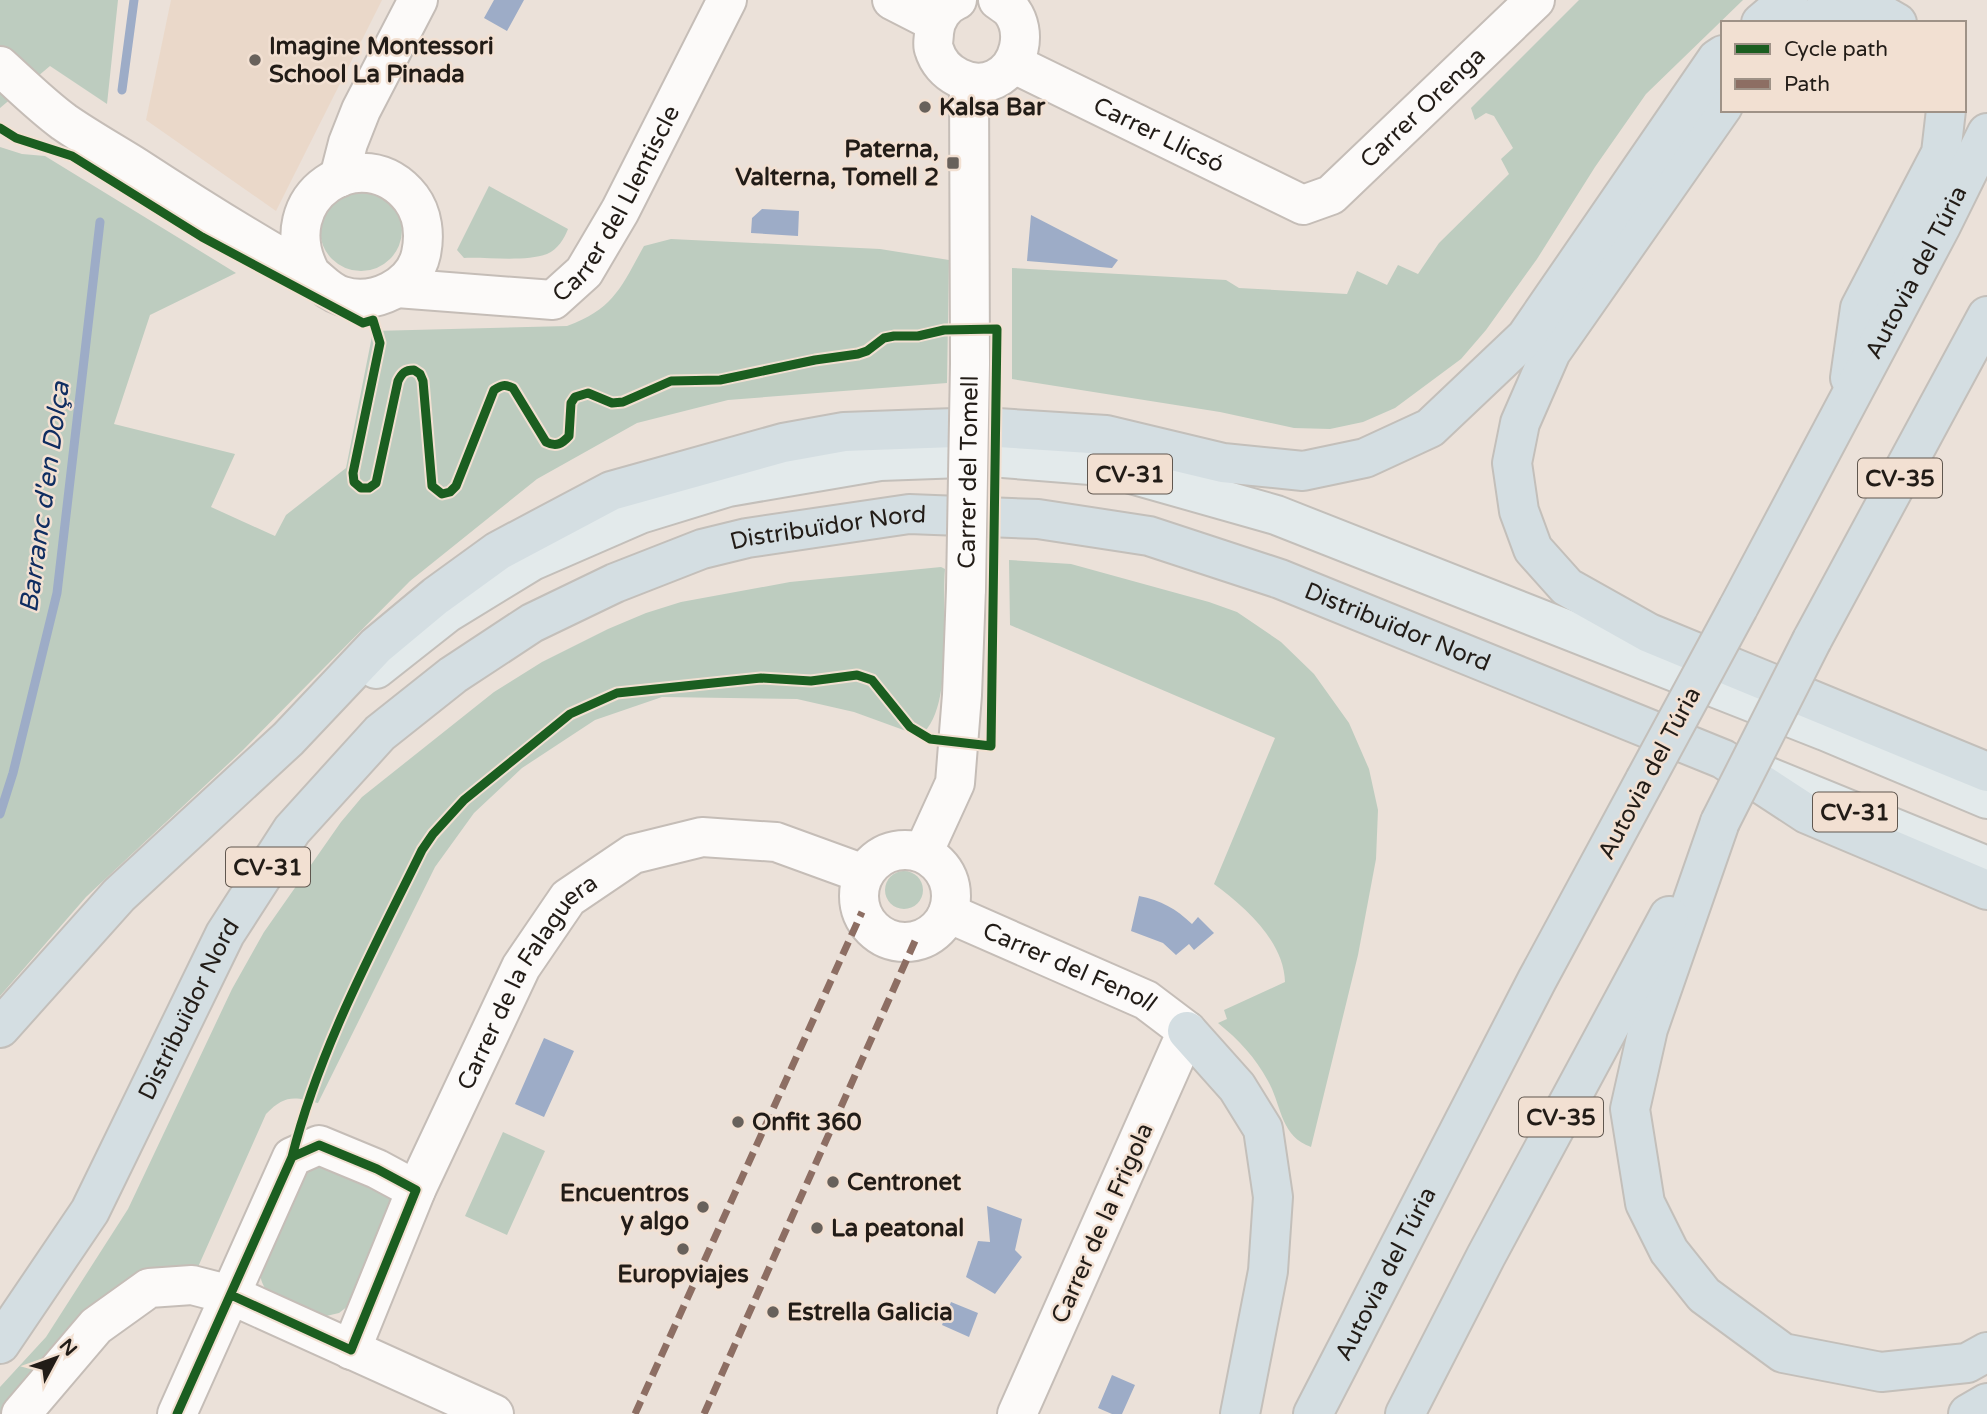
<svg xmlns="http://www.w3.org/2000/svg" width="1987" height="1414" viewBox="0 0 1987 1414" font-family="'Varela Round',sans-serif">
<rect width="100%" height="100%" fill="#ebe1d9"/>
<path fill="#ead8c9" d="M171,0h211l-106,211 -130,-91z"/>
<path fill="#bdccbf" d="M0,0h118l-11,104 -57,-38 -50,42z
M1579,0h164l-97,94 -51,73 -58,92 -51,71 -25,29 -66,49 -32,14 -33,7 -36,-1 -74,-16 -208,-33v-111l214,12 13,8 108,6 10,-23 30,14 11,-20 20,9 21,-31 70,-69 -8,-15 12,-11 -19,-32 -8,-3 -11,7 -4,-12z
M0,147l22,7 23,2 191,117 -86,42 -36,109 121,30 -24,53 64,29 11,-21 60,-47 27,-137 194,-5c47,-17 54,-39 77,-80l27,-7 209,10 69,11 -2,123 -219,17 -91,23 -100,56 -127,102 -167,169 -157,147 -86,99z
M489,186l79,43c-4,10 -10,20 -21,25 -21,8 -60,3 -83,4l-7,-8z
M320 230a41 41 0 1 1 82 0a41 41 0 1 1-82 0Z
M1009,560l62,4 138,38 28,10 44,30 33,32 35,49 20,46 9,41 -2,49 -18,96 -47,192c-31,-11 -29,-41 -43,-66 -13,-24 -29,-41 -50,-58l9,-4 -3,-9 61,-28c-1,-41 -40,-75 -71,-98l61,-146 -265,-113z
M941,567l4,2c-4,43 10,140 -25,167l-66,-24 -57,-13 -135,-2 -67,23 -73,48 -48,45 -39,54 -117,236c-24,-7 -34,-8 -52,11l-68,153 -192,147h-6v-27l46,-50 82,-128 104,-220 32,-57 77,-110 21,-25 132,-105 48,-30 66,-33 38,-16 35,-11 109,-20z
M885 890a19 19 0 1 1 38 0a19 19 0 1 1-38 0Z
M503,1132l42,19 -38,84 -42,-19z
M311,1161l77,31 4,16 -44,98 -9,7 -17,4 -53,-23c-6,-8 -9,-14 -9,-24z"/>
<path fill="#9dacc7" d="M494,0h30l-17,31 -23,-13z
M762,209l37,2 -1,25 -47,-3 1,-15z
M1031,215l87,45 -6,8 -85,-7z
M1139,896c22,4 37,13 53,28l6,-7 16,16 -20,17 -5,-6 -13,11 -13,-12 -32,-12z
M544,1038l30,13 -30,66 -29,-13z
M987,1206l35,13 -7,31 7,7 -27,37 -29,-17 12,-36 12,1z
M951,1302l27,11 -9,24 -27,-12z
M1112,1375l23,10 -13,29h-10l-14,-6z"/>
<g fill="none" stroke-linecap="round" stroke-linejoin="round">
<path stroke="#9dacc7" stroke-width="9" d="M122,90l12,-90
M0,814l13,-41 44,-180 43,-371"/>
<defs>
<g id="minor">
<path d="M892,0l43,22"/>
<path d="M957,0c-13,5 -22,19 -23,33 0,5 -2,12 0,16 7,25 37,41 61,30 25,-12 33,-47 16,-69 -4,-4 -9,-7 -13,-10"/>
<path id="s1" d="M1014,64l289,141 28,-10 204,-195"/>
<path d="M0,66c21,19 41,39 64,56 23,16 48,30 72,45 49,32 98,63 148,92 9,5 20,9 28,16 10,8 17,17 30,21 31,10 72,-9 79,-42 4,-19 2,-40 -10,-56 -48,-61 -142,-2 -100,76"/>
<path d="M969,82l1,282"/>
<path d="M339,178l9,-35 13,-33 57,-110"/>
<path id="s2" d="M397,288l156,12 31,-28 36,-61 107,-211"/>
<circle cx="905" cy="896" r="46"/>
<path d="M923,853l32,-70 7,-88 4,-106"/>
<path id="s3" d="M948,913l198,87 41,31 -170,383"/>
<path id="s4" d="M351,1350l65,-160 105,-223 47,-69 65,-44 69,-17 74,5 88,32"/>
<path d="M21,1414l75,-88 53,-38 43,-3 39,10 263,119"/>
<path d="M177,1414l115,-257 27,-12 58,24 39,21"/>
</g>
<path id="major" d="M376,669l71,-56 85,-52 108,-47 88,-27 152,-26 110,-4 113,9 173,49 549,216 162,68
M1764,775l223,91"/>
<g id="highway">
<path d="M1761,23l27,-23"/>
<path d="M1811,23l7,-7 60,-4 19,11"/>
<path d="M1723,106l-172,246 -31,71 -8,40 7,48 14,38 34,38 82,46 338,139"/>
<path d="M1850,378l10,-70 81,-155 5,-43"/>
<path id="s5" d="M1738,608l203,-382 46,-93"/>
<path d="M1812,640l175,-324"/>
<path d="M1720,822l-72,207 -18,80 15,94 24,48 35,44 79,58 98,19 86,-9 20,-11"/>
<path d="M0,1028l119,-133 169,-156 88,-93 60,-50 62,-45 113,-60 172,-48 61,-11 138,-5 124,8 117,28 80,8 62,-13 65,-30 96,-91 191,-278 6,-4"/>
<path d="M1187,1031l50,56 26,42 10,68 -5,74 -28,143"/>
<path id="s6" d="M0,1344l90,-133 135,-277 67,-104 88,-97 73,-58 79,-52 83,-40 87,-34 45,-11 162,-24 129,5 111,17 131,43 443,180 84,55 180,76"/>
<path id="s7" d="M1313,1414l224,-434 108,-200"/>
<path d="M1405,1414l81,-158 183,-340"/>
<path d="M1968,1414l19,-11"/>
</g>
</defs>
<use href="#minor" stroke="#c5bdb7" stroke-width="42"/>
<use href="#major" stroke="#c3bfba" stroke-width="42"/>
<use href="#highway" stroke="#c3bfba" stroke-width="42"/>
<use href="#minor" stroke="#fcfaf9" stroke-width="38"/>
<use href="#major" stroke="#e3eaeb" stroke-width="38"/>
<use href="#highway" stroke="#d4dee2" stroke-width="38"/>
<defs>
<g id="minor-bridge">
<path id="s8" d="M966,589l4,-225"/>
</g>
<path id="highway-bridge" d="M1645,780l93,-172
M1720,822l92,-182"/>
</defs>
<use href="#minor-bridge" stroke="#c5bdb7" stroke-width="42" stroke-linecap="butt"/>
<use href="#highway-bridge" stroke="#c3bfba" stroke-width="42" stroke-linecap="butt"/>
<use href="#minor-bridge" stroke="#fcfaf9" stroke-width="38"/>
<use href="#highway-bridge" stroke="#d4dee2" stroke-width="38"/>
<path stroke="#8d6e63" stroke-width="7" stroke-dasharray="14 7" stroke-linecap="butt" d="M635,1414l227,-502
M704,1414l211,-473"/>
<defs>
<path id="cycleway" d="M0,128l16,10 56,18 130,81 161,86 10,-3 7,23 -27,130 1,9 7,6h8l7,-5 22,-102c4,-8 7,-11 16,-11l6,4 3,7 9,105 10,8 8,-2 6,-6 38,-96c8,-5 11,-6 19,-2l33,54c10,5 16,2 23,-6l2,-33 4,-6 13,-4 24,10 11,-1 48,-21 49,-1 95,-20 43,-6 9,-3 17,-13 10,-2h24l26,-6 53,-1 -6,417 -61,-7 -20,-12 -38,-47 -15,-5 -46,6 -50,-3 -144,15 -47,21 -106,86 -31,34 -11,16c-49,100 -103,199 -130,307
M177,1414l115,-257 27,-12 58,24 39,21 -65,160 -120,-55"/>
</defs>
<use href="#cycleway" stroke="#f2e0d2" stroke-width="13"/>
<use href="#cycleway" stroke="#1b5e20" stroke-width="9"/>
</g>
<g fill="#68615b" stroke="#f2e0d2" stroke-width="2.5">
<circle cx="255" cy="60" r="7"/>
<circle cx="925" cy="107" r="7"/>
<rect x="946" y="156" width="14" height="14" rx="3.5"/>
<circle cx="738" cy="1122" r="7"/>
<circle cx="833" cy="1182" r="7"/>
<circle cx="703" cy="1207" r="7"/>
<circle cx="817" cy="1228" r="7"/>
<circle cx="683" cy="1249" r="7"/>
<circle cx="773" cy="1312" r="7"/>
</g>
<g text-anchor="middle" stroke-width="5" stroke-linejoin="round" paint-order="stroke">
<g fill="#f2e0d2" stroke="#60574f" stroke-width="2">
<rect x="1088" y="454.5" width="84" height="39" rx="5"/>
<rect x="1858" y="458.5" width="84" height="39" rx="5"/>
<rect x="1813" y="792.5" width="84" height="39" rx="5"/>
<rect x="226" y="847.5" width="84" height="39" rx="5"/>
<rect x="1519" y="1097.5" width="84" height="39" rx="5"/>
</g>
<g font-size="23" font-weight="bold" fill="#221c17">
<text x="1130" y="482">CV-31</text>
<text x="1900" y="486">CV-35</text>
<text x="1855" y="820">CV-31</text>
<text x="268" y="875">CV-31</text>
<text x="1561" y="1125">CV-35</text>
</g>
<g font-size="24" font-weight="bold" fill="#221c17" stroke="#f2e0d2" text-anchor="start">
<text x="269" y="54">Imagine Montessori<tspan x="269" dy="28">School La Pinada</tspan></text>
<text x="939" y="115">Kalsa Bar</text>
<text x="939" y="157" text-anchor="end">Paterna,<tspan x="939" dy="28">Valterna, Tomell 2</tspan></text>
<text x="752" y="1130">Onfit 360</text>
<text x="847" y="1190">Centronet</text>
<text x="689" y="1201" text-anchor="end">Encuentros<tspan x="689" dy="28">y algo</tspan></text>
<text x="831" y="1236">La peatonal</text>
<text x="683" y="1282" text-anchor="middle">Europviajes</text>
<text x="787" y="1320">Estrella Galicia</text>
</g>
<g font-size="24" fill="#221c17" stroke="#f2e0d2">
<text dy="8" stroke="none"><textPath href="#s1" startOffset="478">Carrer Orenga</textPath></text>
<text dy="8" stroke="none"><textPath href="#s1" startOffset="161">Carrer Llicsó</textPath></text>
<text dy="8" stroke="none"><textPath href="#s2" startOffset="273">Carrer del Llentiscle</textPath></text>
<text dy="8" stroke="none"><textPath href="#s5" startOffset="380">Autovia del Túria</textPath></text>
<text dy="8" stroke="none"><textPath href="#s8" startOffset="117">Carrer del Tomell</textPath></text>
<text dy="8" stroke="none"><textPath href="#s6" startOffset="1225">Distribuïdor Nord</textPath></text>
<text dy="8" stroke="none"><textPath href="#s6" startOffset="1813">Distribuïdor Nord</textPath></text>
<text transform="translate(1649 773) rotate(-62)" y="8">Autovia del Túria</text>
<text dy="8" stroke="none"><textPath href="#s3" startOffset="133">Carrer del Fenoll</textPath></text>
<text dy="8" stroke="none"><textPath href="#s4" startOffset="410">Carrer de la Falaguera</textPath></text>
<text dy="8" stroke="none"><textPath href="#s6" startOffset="385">Distribuïdor Nord</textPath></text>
<text transform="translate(1102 1223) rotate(-66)" y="8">Carrer de la Frigola</text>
<text dy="8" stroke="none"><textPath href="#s7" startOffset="158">Autovia del Túria</textPath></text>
</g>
<g font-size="26" font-style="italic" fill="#0f2d61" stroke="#f2e0d2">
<text transform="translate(44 497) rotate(-82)" y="9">Barranc d'en Dolça</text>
</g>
</g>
<rect x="1721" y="21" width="245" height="91" fill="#f2e0d2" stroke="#9f9287" stroke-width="2"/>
<rect x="1735" y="44" width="35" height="10" fill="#1b5e20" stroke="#9f9287" stroke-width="2"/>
<text x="1784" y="56" font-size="21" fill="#221c17">Cycle path</text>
<rect x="1735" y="79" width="35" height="10" fill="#8d6e63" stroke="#9f9287" stroke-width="2"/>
<text x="1784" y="91" font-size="21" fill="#221c17">Path</text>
<g transform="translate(56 1358) rotate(49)" stroke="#f2e0d2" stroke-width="5" paint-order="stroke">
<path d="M0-5L12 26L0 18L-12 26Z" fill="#221c17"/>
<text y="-10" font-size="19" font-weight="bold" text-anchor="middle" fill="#221c17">N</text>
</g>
</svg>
